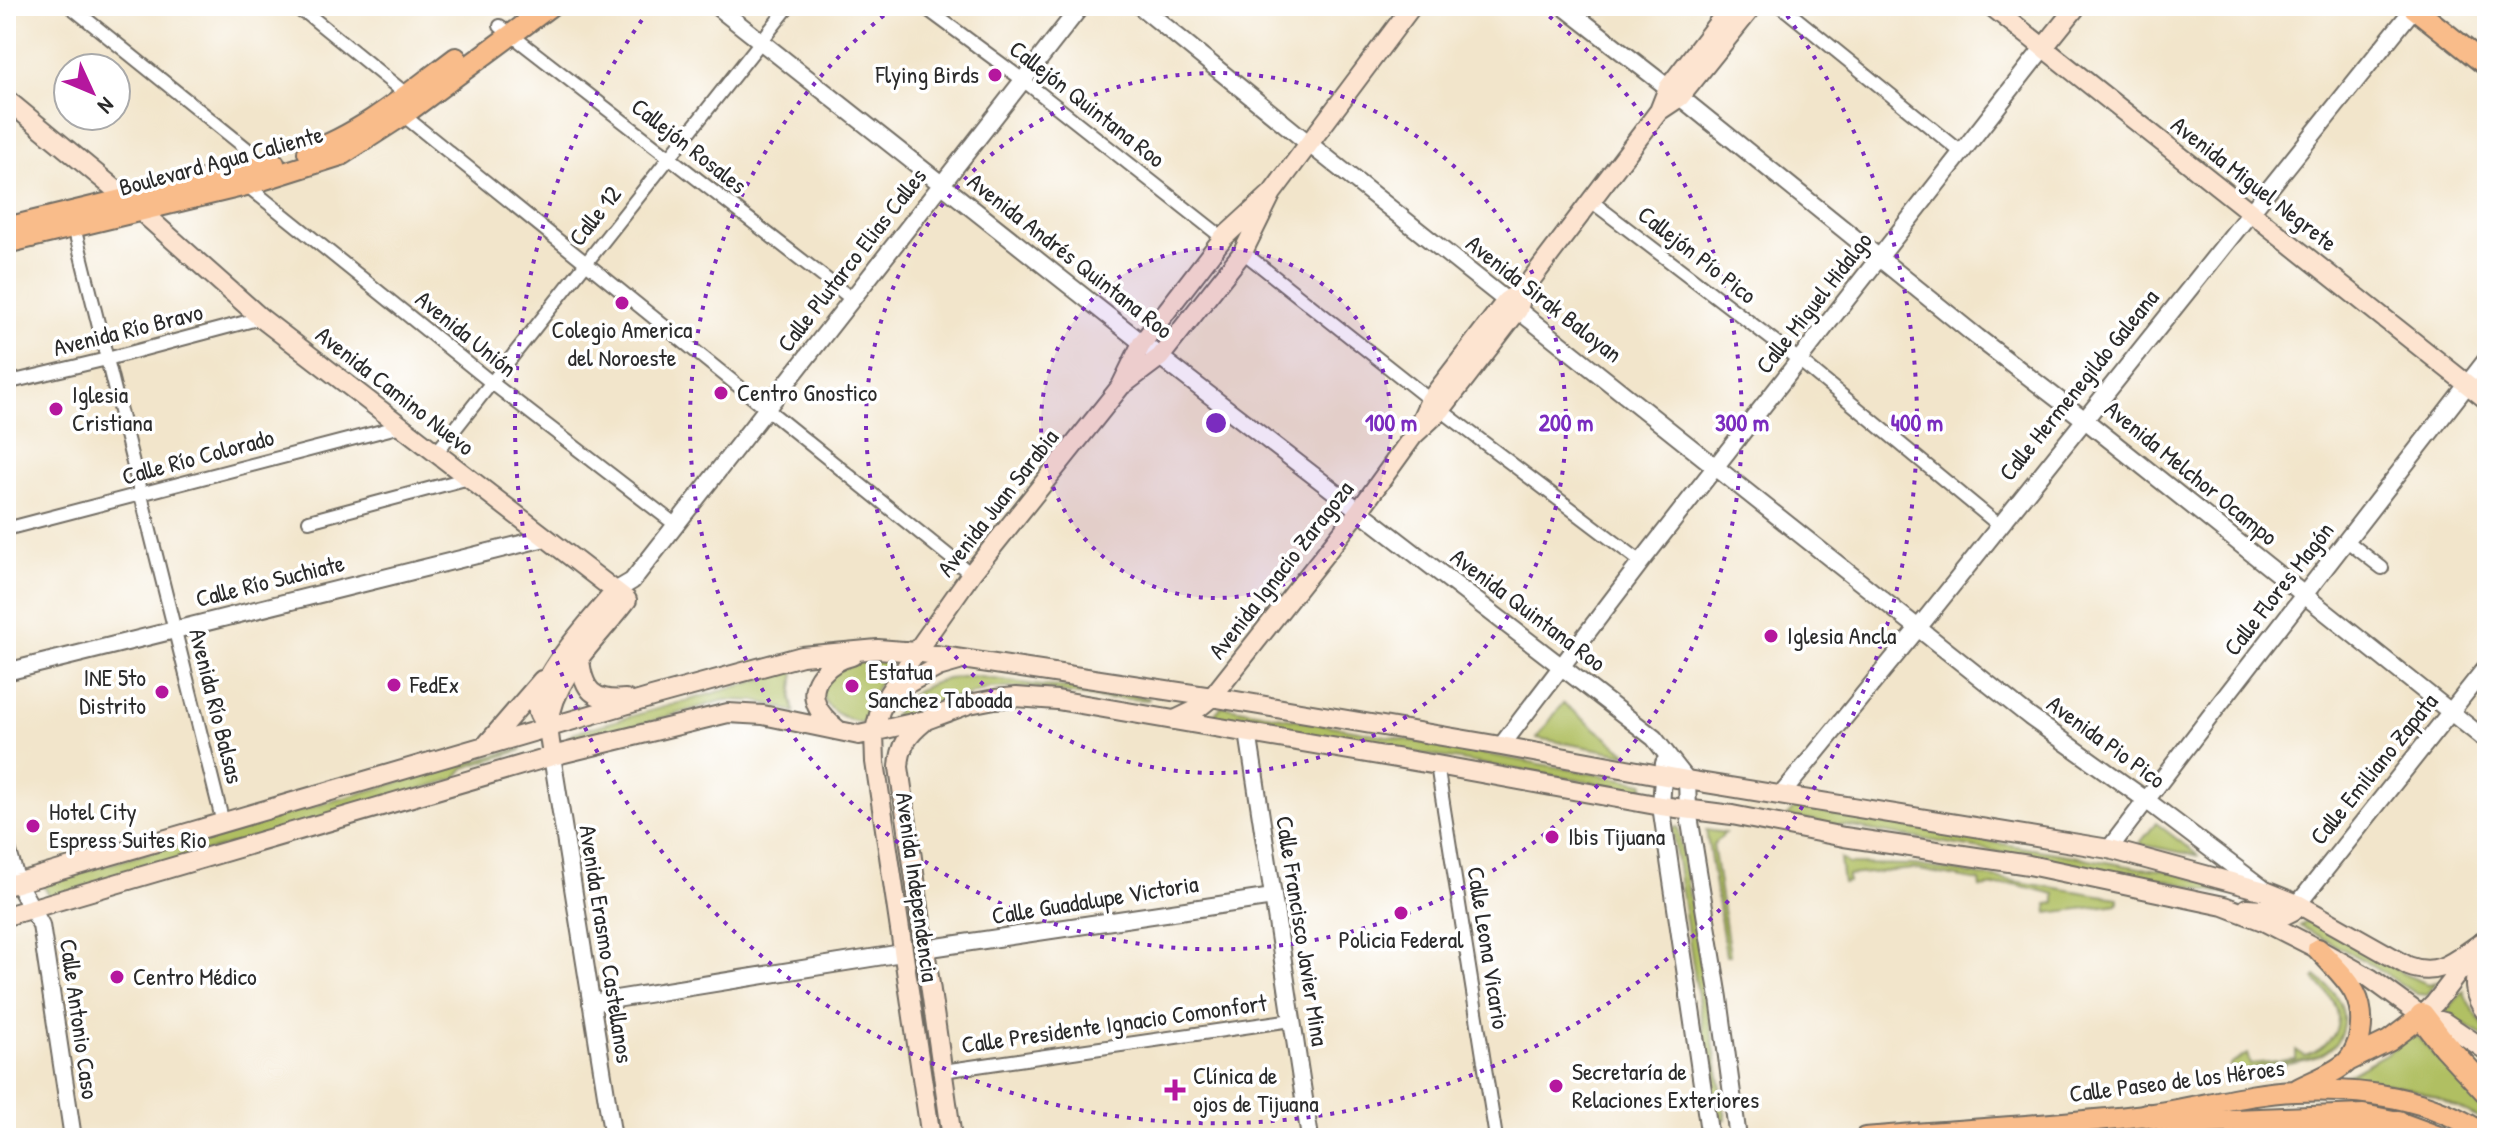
<svg xmlns="http://www.w3.org/2000/svg" width="2493" height="1144" viewBox="0 0 2493 1144" font-family="'Patrick Hand',sans-serif">
<rect width="100%" height="100%" fill="#fff"/>
<filter id="ink" filterUnits="userSpaceOnUse"><feTurbulence type="fractalNoise" baseFrequency=".0125" numOctaves="2"/><feDisplacementMap in="SourceGraphic" scale="16" xChannelSelector="R" yChannelSelector="G"/><feConvolveMatrix kernelMatrix="1 2 1 2 8 2 1 2 1" color-interpolation-filters="sRGB"/></filter>
<filter id="wash" filterUnits="userSpaceOnUse"><feTurbulence type="fractalNoise" baseFrequency=".006" numOctaves="4" result="noise"/><feDisplacementMap in="SourceGraphic" scale="32" xChannelSelector="R" yChannelSelector="G"/><feGaussianBlur stdDeviation="1.8" result="paint"/><feColorMatrix in="noise" values="0 0 0 0 0 0 0 0 0 0 0 0 0 0 0 0 0 1.4 0 .05"/><feComposite in="paint" operator="in"/></filter>
<g filter="url(#wash)">
<rect width="100%" height="100%" fill="#f2e5cb"/>
<path fill="#b0bf62" stroke="#6e7546" stroke-width="2" d="M866,661h27c-14,20 -24,39 -31,62 -59,-14 -47,-55 4,-62z
M795,670l-3,29 3,13 -37,-11 -33,-1 -150,43 -4,-2 -2,-4 3,-4z
M974,676l68,10 67,3 40,9 -1,2 -34,-2 -4,2 -77,-12h-43l-98,30c19,-31 48,-41 82,-42z
M1563,703l66,52 -92,-17z
M1222,706l422,77 -1,8 -432,-73z
M521,748l1,2 -58,18 -9,11 -405,118 -8,-14z
M1795,807l345,61 25,2 83,25v2l-14,-1 -70,-16 -377,-64z
M2156,823l43,33 -60,-12z
M1678,827l48,293 -9,1 -45,-293z
M1706,830l19,3 -12,12 17,110h-4z
M1840,858l9,6 66,1 203,33v6l-70,9 -1,-9 8,-1v-9l-41,-10 -34,4 -1,-7 -65,-12 -66,6v7l-5,1z
M2310,920l96,55 22,9 8,-2 -9,13 -10,-1 -54,-34 -63,-34z
M2316,976c15,12 29,25 27,47 -4,34 -35,37 -62,41 -17,2 -34,5 -51,8v-7l17,-11 3,10 46,-5v-9l9,6c23,-7 41,-28 29,-53 -5,-9 -14,-17 -20,-25z
M2464,991c4,18 23,33 23,47l-43,-25z
M2415,1034l72,79v10c-33,-18 -73,-39 -112,-41 -14,-1 -30,1 -44,2l51,-28z"/>
</g>
<g filter="url(#ink)">
<g fill="none" stroke-linecap="round" stroke-linejoin="round">
<defs>
<path id="minor" d="M70,6l197,159
M513,6l7,5
M923,6l100,74 200,158
M1781,6l180,146
M304,11l108,88
M500,26l352,273
M398,111l573,463
M245,184l247,199 184,142
M1591,201l208,159 201,166
M74,227l149,596
M1243,252l187,148
M6,383l101,-24 154,-41
M1441,410l200,152
M436,453l353,-447
M309,521l160,-43
M6,529l395,-103
M2347,541l35,27
M1437,765l59,373
M943,1071l349,-51"/>
<path id="tertiary" d="M298,6l6,5 3,-5
M716,6l444,351 494,381 33,42 1,30 31,188 19,140
M1140,6l168,137 722,574 116,83 119,90
M1563,6l117,91 297,240 108,83 402,321
M615,591l17,-10 449,-575
M6,672l539,-134
M1248,732l62,406
M1501,746l140,-184 403,-515
M552,756l61,382
M1664,763l-3,43 49,332
M1781,795l138,-168 495,-619 -3,-2
M6,845l11,37 24,43 32,213
M2109,849l109,-143 269,-347
M2298,904l189,-238
M924,949l349,-52
M591,1003l311,-50"/>
<path id="secondary" d="M1991,6l496,394
M2044,47l33,-41
M6,99l121,100 134,119 366,282c-28,38 -74,76 -78,125 -1,10 2,21 3,31
M1659,111l21,-14 73,-91
M1124,384l36,-27 83,-105 29,-59 140,-187
M1418,426l12,-26 76,-99 18,-12 135,-178 9,-23 63,-82
M580,659c3,31 13,43 46,40
M892,692l46,-25 21,-6
M1175,720l21,-10 16,-13 147,-186 54,-75 28,-26 77,-100 6,-21
M924,722c-16,13 -24,24 -25,45l53,371
M548,728c-3,-5 -9,-11 -10,-16 -6,-31 58,-97 77,-121
M838,730c-8,-7 -17,-14 -21,-24 -11,-24 13,-45 35,-50
M486,745l56,-65
M6,886l646,-189 150,-41 76,-7 38,3 296,45 289,49 186,34 422,69 159,43 30,12 110,62c32,12 48,-7 74,-24
M2247,908l16,1 22,6 8,-4 5,-7
M6,916l546,-160 176,-43 35,2 96,20 67,-15 43,-16 26,-5 21,-2 41,3 380,65 224,41 71,9 112,22 185,28 195,41 39,15 55,28 52,29 52,38 22,6 43,29
M2481,945c-4,28 -14,45 6,69
M2422,1016l13,-13 36,-47
M931,1138l-56,-376 -1,-29 6,-22 8,-17 28,-42 55,-78 150,-188 21,-43 81,-105 49,-45"/>
<path id="primary" d="M2416,6l-2,2 73,58
M308,152c51,-16 105,-62 148,-94
M6,228l268,-65
M6,243l240,-58 95,-30 62,-40 147,-109
M2348,1061l41,-20 33,-25
M2298,1089c15,-8 36,-15 49,-27 6,-6 12,-19 13,-28 7,-41 -17,-57 -42,-85
M1865,1138c93,-8 187,-12 280,-23 50,-6 100,-22 150,-24 68,-3 135,6 192,45"/>
<path id="trunk" d="M2146,1115l36,8 181,-7 35,7 41,15"/>
<path id="motorway" d="M2422,1016l23,30 42,45
M2293,1138c35,-11 69,-14 105,-15"/>
</defs>
<use href="#minor" stroke="#716c63" stroke-width="16"/>
<use href="#tertiary" stroke="#716c63" stroke-width="20"/>
<use href="#secondary" stroke="#716c63" stroke-width="22"/>
<use href="#primary" stroke="#716c63" stroke-width="24"/>
<use href="#trunk" stroke="#716c63" stroke-width="26"/>
<use href="#motorway" stroke="#716c63" stroke-width="28"/>
<use href="#minor" stroke="#fff" stroke-width="12"/>
<use href="#tertiary" stroke="#fff" stroke-width="16"/>
<use href="#secondary" stroke="#fde4d0" stroke-width="18"/>
<use href="#primary" stroke="#f9bc8a" stroke-width="20"/>
<use href="#trunk" stroke="#f9bc8a" stroke-width="22"/>
<use href="#motorway" stroke="#f9bc8a" stroke-width="24"/>
</g>
</g>
<circle cx="1216" cy="423" r="175" fill="#7b2cbf" fill-opacity=".12"/>
<g fill="none" stroke="#7b2cbf" stroke-width="4" stroke-dasharray="4 8">
<circle cx="1216" cy="423" r="175"/>
<circle cx="1216" cy="423" r="350"/>
<path d="M1540 9A526 526 0 1 1 892 9"/>
<path d="M1780 6A701 701 0 1 1 652 6"/>
</g>
<g fill="#b5179e" stroke="#fff" stroke-width="3">
<circle cx="995" cy="75" r="8"/>
<circle cx="622" cy="303" r="8"/>
<circle cx="721" cy="393" r="8"/>
<circle cx="56" cy="409" r="8"/>
<circle cx="1771" cy="636" r="8"/>
<circle cx="394" cy="685" r="8"/>
<circle cx="852" cy="686" r="8"/>
<circle cx="162" cy="692" r="8"/>
<circle cx="33" cy="826" r="8"/>
<circle cx="1552" cy="837" r="8"/>
<circle cx="1401" cy="913" r="8"/>
<circle cx="117" cy="977" r="8"/>
<circle cx="1556" cy="1086" r="8"/>
<path d="M1171 1078h8v8h8v8h-8v8h-8v-8h-8v-8h8z"/>
</g>
<g text-anchor="middle" stroke-width="7" stroke-linejoin="round" paint-order="stroke">
<g font-size="24" fill="#2b2b2b" stroke="#fff" text-anchor="start">
<text x="979" y="83" text-anchor="end">Flying Birds</text>
<text x="622" y="338" text-anchor="middle">Colegio America<tspan x="622" dy="28">del Noroeste</tspan></text>
<text x="737" y="401">Centro Gnostico</text>
<text x="72" y="403">Iglesia<tspan x="72" dy="28">Cristiana</tspan></text>
<text x="1787" y="644">Iglesia Ancla</text>
<text x="868" y="680">Estatua<tspan x="868" dy="28">Sanchez Taboada</tspan></text>
<text x="146" y="686" text-anchor="end">INE 5to<tspan x="146" dy="28">Distrito</tspan></text>
<text x="410" y="693">FedEx</text>
<text x="49" y="820">Hotel City<tspan x="49" dy="28">Espress Suites Rio</tspan></text>
<text x="1568" y="845">Ibis Tijuana</text>
<text x="1401" y="948" text-anchor="middle">Policia Federal</text>
<text x="133" y="985">Centro Médico</text>
<text x="1572" y="1080">Secretaría de<tspan x="1572" dy="28">Relaciones Exteriores</tspan></text>
<text x="1193" y="1084">Clínica de<tspan x="1193" dy="28">ojos de Tijuana</tspan></text>
</g>
<g font-size="24" fill="#2b2b2b" stroke="#fff">
<text transform="translate(1087 104) rotate(38)" y="8">Callejón Quintana Roo</text>
<text transform="translate(689 146) rotate(38)" y="8">Callejón Rosales</text>
<text transform="translate(221 161) rotate(-15)" y="8">Boulevard Agua Caliente</text>
<text transform="translate(2254 184) rotate(38)" y="8">Avenida Miguel Negrete</text>
<text transform="translate(595 216) rotate(-52)" y="8">Calle 12</text>
<text transform="translate(1697 255) rotate(38)" y="8">Callejón Pío Pico</text>
<text transform="translate(1070 256) rotate(38)" y="8">Avenida Andrés Quintana Roo</text>
<text transform="translate(852 260) rotate(-52)" y="8">Calle Plutarco Elias Calles</text>
<text transform="translate(1544 299) rotate(38)" y="8">Avenida Sirak Baloyan</text>
<text transform="translate(1814 303) rotate(-52)" y="8">Calle Miguel Hidalgo</text>
<text transform="translate(128 330) rotate(-14)" y="8">Avenida Río Bravo</text>
<text transform="translate(466 334) rotate(39)" y="8">Avenida Unión</text>
<text transform="translate(2079 385) rotate(-51)" y="8">Calle Hermenegildo Galeana</text>
<text transform="translate(395 391) rotate(38)" y="8">Avenida Camino Nuevo</text>
<text transform="translate(198 457) rotate(-15)" y="8">Calle Río Colorado</text>
<text transform="translate(2191 473) rotate(39)" y="8">Avenida Melchor Ocampo</text>
<text transform="translate(998 503) rotate(-52)" y="8">Avenida Juan Sarabia</text>
<text transform="translate(1281 570) rotate(-52)" y="8">Avenida Ignacio Zaragoza</text>
<text transform="translate(270 581) rotate(-14)" y="8">Calle Río Suchiate</text>
<text transform="translate(2279 589) rotate(-52)" y="8">Calle Flores Magón</text>
<text transform="translate(1528 610) rotate(37)" y="8">Avenida Quintana Roo</text>
<text transform="translate(216 706) rotate(76)" y="8">Avenida Río Balsas</text>
<text transform="translate(2106 742) rotate(36)" y="8">Avenida Pio Pico</text>
<text transform="translate(2374 769) rotate(-51)" y="8">Calle Emiliano Zapata</text>
<text transform="translate(917 887) rotate(82)" y="8">Avenida Independencia</text>
<text transform="translate(1095 900) rotate(-9)" y="8">Calle Guadalupe Victoria</text>
<text transform="translate(1302 931) rotate(81)" y="8">Calle Francisco Javier Mina</text>
<text transform="translate(606 944) rotate(81)" y="8">Avenida Erasmo Castellanos</text>
<text transform="translate(1488 948) rotate(81)" y="8">Calle Leona Vicario</text>
<text transform="translate(79 1019) rotate(82)" y="8">Calle Antonio Caso</text>
<text transform="translate(1114 1024) rotate(-8)" y="8">Calle Presidente Ignacio Comonfort</text>
<text transform="translate(2177 1081) rotate(-7)" y="8">Calle Paseo de los Héroes</text>
</g>
</g>
<circle cx="1216" cy="423" r="12" fill="#7b2cbf" stroke="#fff" stroke-width="4"/>
<g font-size="24" text-anchor="middle" font-weight="bold" fill="#7b2cbf" stroke="#fff" stroke-width="7" stroke-linejoin="round" paint-order="stroke">
<text x="1391" y="431">100 m</text>
<text x="1566" y="431">200 m</text>
<text x="1742" y="431">300 m</text>
<text x="1917" y="431">400 m</text>
</g>
<rect width="2493" height="1144" fill="none" stroke="#fff" stroke-width="32"/>
<g transform="translate(92 92) rotate(134)"><circle r="38" fill="#ffffff" stroke="#aaaaaa" stroke-width="2"/>
<path d="M0-6L14 30L0 20L-14 30Z" fill="#b5179e"/>
<text y="-12" font-size="22" font-weight="bold" text-anchor="middle" fill="#2b2b2b">N</text>
</g>
</svg>
